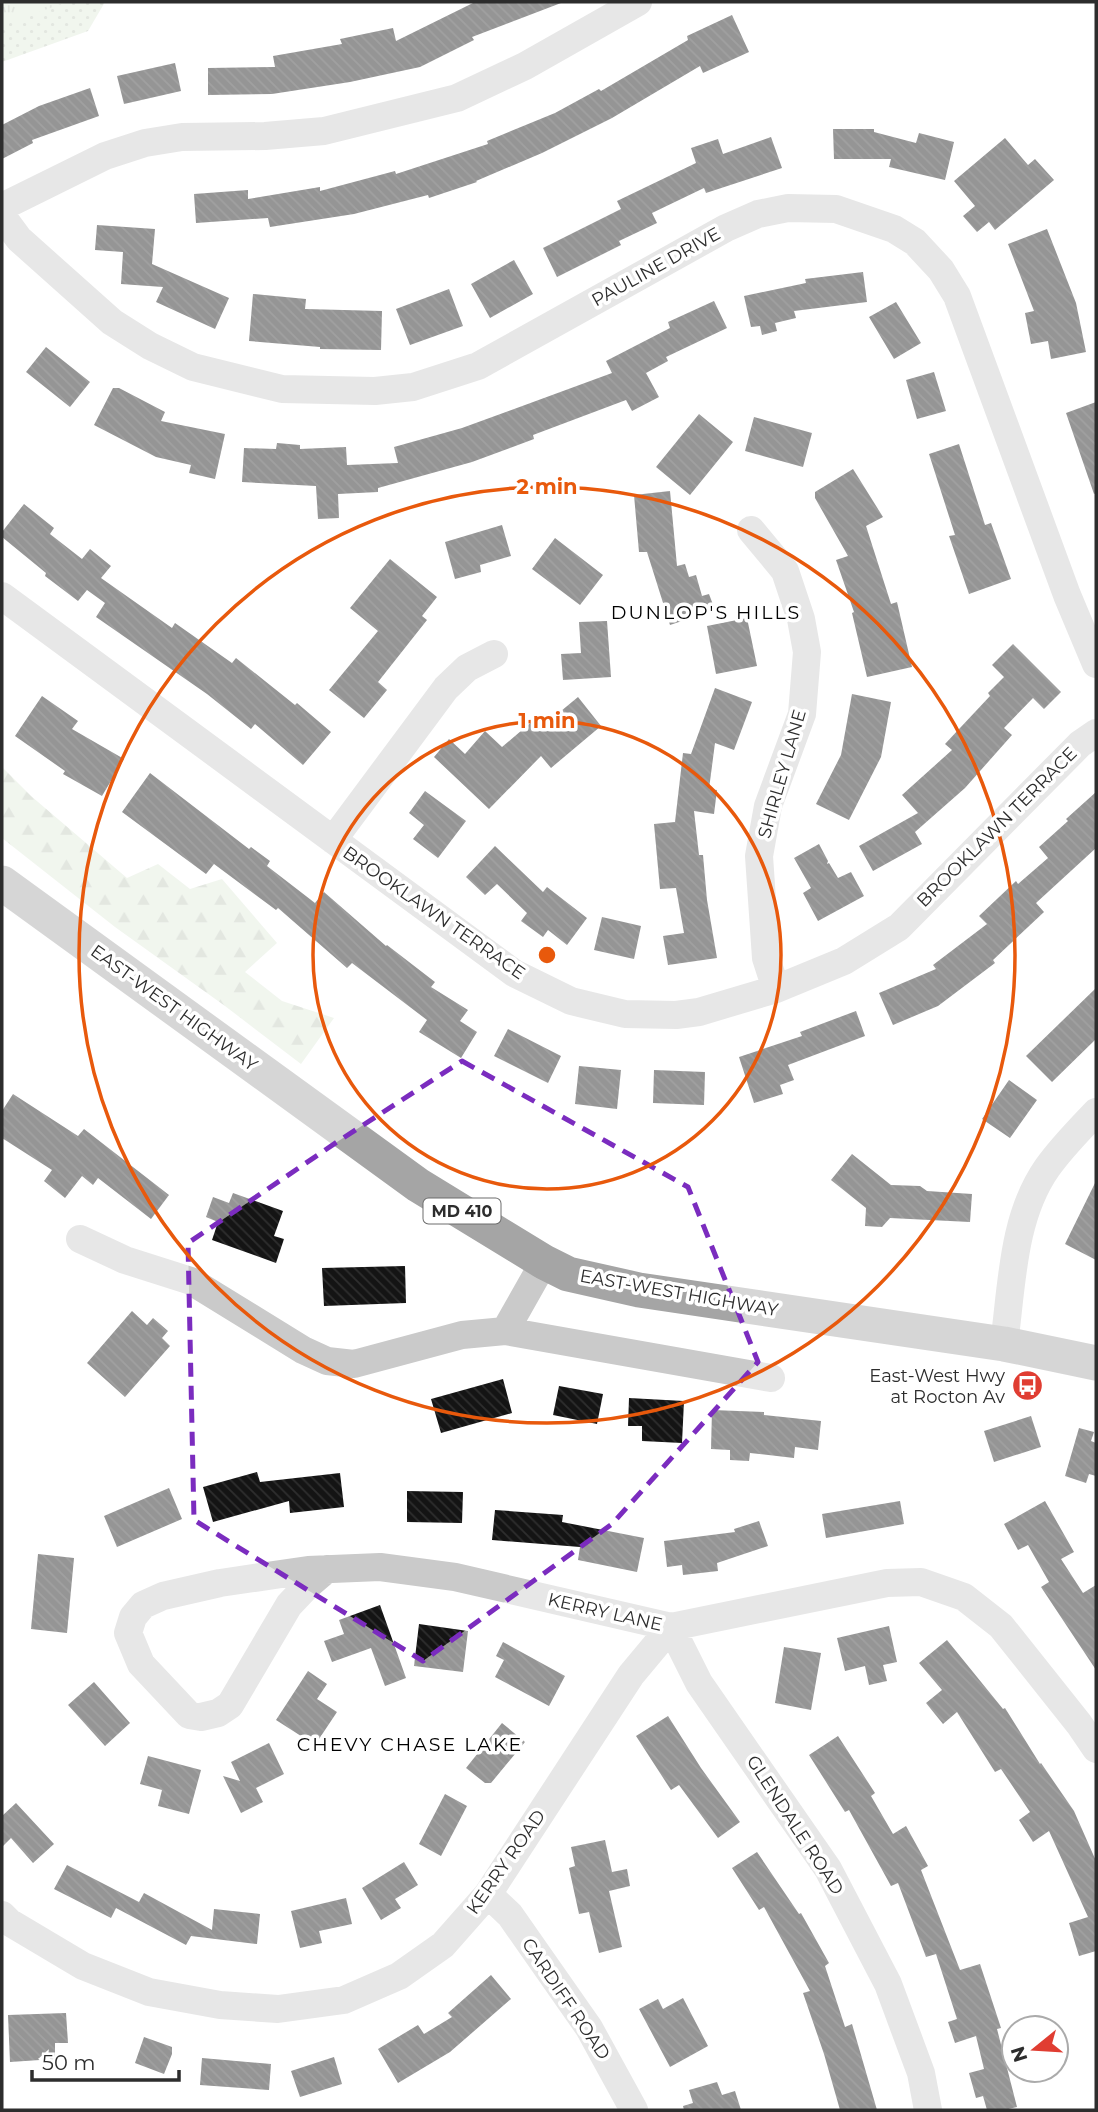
<svg xmlns="http://www.w3.org/2000/svg" width="1098" height="2112" viewBox="0 0 1098 2112" font-family="Montserrat,sans-serif">
<defs>
<pattern id="grass-dots" width="8" height="8" patternUnits="userSpaceOnUse" patternTransform="scale(1.75)"><rect width="8" height="8" fill="#e0eada"/><path d="M2 2h.1M6 6h.1" fill="none" stroke="#c0c9bb" stroke-width="1.8" stroke-linecap="round"/></pattern>
<pattern id="forest-firs" width="22" height="20" patternUnits="userSpaceOnUse" patternTransform="scale(1.75)"><rect width="22" height="20" fill="#e0eada"/><path d="M5 1l3.5 6h-7zM16 11l3.5 6h-7z" fill="#c0c9bb"/></pattern>
<pattern id="park-tufts" width="24" height="20" patternUnits="userSpaceOnUse" patternTransform="scale(1.75)"><rect width="24" height="20" fill="#e0eada"/><path d="M3 7l-1-3M5 7V3M7 7l1-3M15 17l-1-3M17 17v-4M19 17l1-3" fill="none" stroke="#c0c9bb"/></pattern>
<pattern id="building-back-hatch" width="6" height="6" patternUnits="userSpaceOnUse" patternTransform="scale(1.75)"><rect width="6" height="6" fill="#141414"/><path d="M-1 5l2 2M0 0l6 6M5-1l2 2" fill="none" stroke="#2e2e2e"/></pattern>
</defs>
<rect width="100%" height="100%" fill="#fff"/>
<path fill="url(#grass-dots)" d="M35,2h70l-17,29 -86,31v-51z"/>
<path fill="url(#forest-firs)" d="M2,767l29,29 96,82 31,-14 32,25 32,-10 55,64 -32,29 37,29 52,17 -33,46 -76,-58 -110,-79 -113,-89z"/>
<path fill="url(#park-tufts)" d="M2,2h64l-64,24z"/>
<path fill="url(#building-back-hatch)" d="M475,2l86,1 -89,34 2,3 -54,27 -70,15 -78,12 -64,1v-27l67,-1 -2,-11 69,-12 -2,-5 53,-11 3,13z
M732,15l17,37 -46,21 -3,-7 -88,52 -70,35 -66,28 1,1 -48,16 -1,-3 -74,19 -84,13 -2,-9 -72,5 -2,-29 54,-4v9l72,-12v4l75,-20 1,3 92,-30 -1,-3 68,-28 44,-24 2,2 87,-51 -1,-4z
M175,63l6,28 -57,13 -7,-28z
M90,88l9,28 -67,24 1,3 -31,16v-34l37,-19z
M833,129h41v3l42,11 3,-10 35,9 -9,38 -56,-13 2,-8h-57z
M771,137l11,31 -76,25 -2,-5 -52,25 5,10 -38,18 2,4 -64,32 -14,-29 78,-39 -4,-8 79,-38 -5,-15 27,-9 5,15z
M1005,138l23,27 7,-6 19,21 -59,50 -6,-8 -12,10 -14,-16 12,-10 -21,-25z
M97,225l58,4 -3,35 77,34 -14,31 -59,-27 7,-15 -42,-3 2,-32 -28,-2z
M1047,229l29,74 10,49 -35,7 -3,-18 -17,3 -6,-31 9,-2 -26,-67z
M514,260l19,34 -43,24 -19,-34z
M863,272l4,30 -73,9 2,7 -21,5 2,8 -15,4 -2,-9 -9,1 -7,-31 62,-13 -1,-4z
M449,289l14,37 -53,19 -14,-36z
M253,294l53,5 -1,10 77,2 -1,39 -61,-1v-2l-71,-6z
M714,301l13,27 -61,29 2,4 -22,12 13,24 -27,14 -6,-11 -93,35 1,4 -62,23 -94,26v4l-40,2 1,24 -21,1 -2,-33 -74,-4 2,-34 32,1 1,-6 23,2v4l46,-2 1,18 51,-2 -4,-16 68,-19 150,-55 -6,-12 64,-33 -2,-6z
M896,302l25,41 -27,16 -25,-42z
M46,347l44,35 -20,25 -44,-35z
M934,372l12,39 -29,8 -11,-39z
M113,388h6l46,24 -4,9 64,13 -10,45 -26,-6 2,-8 -35,-8 -62,-32z
M1096,402v91l-2,1 -28,-81z
M699,414l34,28 -43,53 -34,-28z
M754,417l58,16 -9,34 -58,-16z
M959,444l26,81 6,-2 20,56 -42,15 -20,-58 6,-1 -26,-81z
M853,469l30,48 -17,9 25,78 6,-2 15,65 -45,10 -15,-64 2,-1 -18,-52 12,-4 -33,-58v-6z
M670,491l7,75 8,-2 4,13 7,-2 6,21 7,-2 6,16 -45,15 -23,-73h-8l-5,-57z
M24,504l30,24 -4,6 32,25 8,-10 21,17 -10,12 71,50 3,-5 57,40 4,-5 59,47 2,-2 34,29 -28,33 -48,-41 -4,5 -44,-35 -111,-77 9,-14 -18,-13 -9,11 -33,-25 1,-3 -44,-36v-5z
M502,525l9,31 -31,9 1,7 -26,7 -10,-37z
M555,538l48,37 -23,30 -48,-36z
M390,559l47,38 -15,19 5,4 -49,62 9,8 -23,28 -35,-28 49,-59 -28,-23z
M747,618l10,48 -41,8 -9,-48z
M607,621l4,56 -48,3 -2,-26 20,-1 -2,-31z
M1013,644l48,48 -17,17 -11,-11 -29,30 8,7 -47,53 -50,44 7,12 -49,27 -14,-25 59,-33 -16,-18 50,-45 -7,-6 45,-48 -2,-3 16,-16 -12,-12z
M715,688l37,14 -18,48 -19,-7 -6,46 8,1 -3,24 -20,-3 5,44h4l4,45 10,58 -49,7 -5,-29 21,-3 -8,-45 -16,1 -6,-65 21,-2 8,-69 8,1z
M852,694l39,8 -10,55 -32,63 -33,-16 25,-49z
M42,696l36,25 -6,8 52,30 -22,37 -39,-22 2,-3 -50,-35z
M578,697l23,29 -50,42 -10,-12 -52,53 -55,-52 15,-18 16,15 20,-23 17,16 40,-34 7,8z
M150,773l99,76 2,-2 19,14 -3,5 48,37 9,-11 62,54 1,-1 48,37 -4,5 37,23 -8,11 17,11 -16,26 -42,-26 8,-12 -75,-57 -5,5 -69,-60 -2,2 -62,-46 -8,10 -84,-62z
M425,791l41,30 -28,37 -25,-19 11,-14 -15,-12z
M1096,792v56l-60,55 8,9 -51,48 2,3 -57,43 -45,19 -14,-32 57,-24 -3,-4 54,-41 -8,-8 37,-35 2,3 30,-26 -9,-11 29,-26 -2,-2z
M819,844l9,17 -1,3 2,-1 9,15 13,-6 13,24 -46,25 -15,-28 8,-5 -17,-30z
M495,846l48,46 4,-5 40,31 -20,27 -19,-15 -5,7 -22,-16 6,-8 -30,-29 -12,11 -19,-18z
M602,917l39,9 -7,33 -40,-9z
M1096,988v51l-44,43 -26,-26z
M856,1011l9,25 -77,29 6,15 -14,5 3,9 -29,9 -15,-46 63,-21 -2,-4z
M508,1029l53,27 -13,27 -54,-27z
M579,1066l42,4 -4,39 -42,-5z
M654,1070l51,2 -1,33 -51,-2z
M1009,1080l28,20 -27,38 -28,-19z
M13,1094l65,42 6,-7 85,66 -18,24 -53,-41 -5,7 -11,-9 -17,22 -21,-17 8,-11 -50,-32v-27z
M852,1154l39,31 29,1 7,5 45,3 -2,28 -80,-4 -8,9 -17,-1 1,-18 -35,-28z
M1096,1181v79l-31,-16z
M233,1193l50,18 -9,25 10,3 -8,24 -64,-23 6,-18 -12,-5 7,-20 16,6z
M405,1266l1,37 -82,3 -2,-38z
M132,1311l15,14 6,-7 15,13 -6,7 8,8 -45,51 -38,-34z
M503,1379l9,34 -71,20 -10,-34z
M559,1386l44,8 -6,30 -44,-9z
M629,1398l55,3 -2,42 -40,-2v-15h-14z
M712,1410l52,2v3l57,6 -3,29 -23,-3 -1,11 -44,-5 -1,8 -19,-1v-10l-19,-1z
M1031,1416l10,31 -47,15 -10,-31z
M1079,1428l15,4 -3,9 5,2v33l-7,-2 -3,9 -21,-7z
M257,1472l3,10 80,-9 4,34 -54,6 -1,-12 -76,21 -10,-35z
M169,1488l13,31 -65,28 -13,-31z
M407,1491l56,1 -1,31 -55,-1z
M900,1501l4,23 -78,14 -4,-24z
M1045,1501l29,51 -13,7 22,34 13,-8v85l-55,-83 8,-5 -21,-37 -10,5 -14,-26z
M495,1510l68,5 -1,7 82,16 -7,34 -59,-12 2,-13 -88,-7z
M759,1521l9,25 -51,17 1,8 -35,4 -1,-10 -15,2 -3,-26 71,-9 -1,-3z
M38,1554l36,4 -7,75 -36,-4z
M380,1605l26,73 -21,8 -14,-38 -39,14 -8,-21 20,-7 -5,-14z
M419,1624l49,7 -5,41 -49,-6z
M889,1626l8,36 -14,3 4,16 -18,4 -4,-19 -20,5 -8,-33z
M947,1640l56,69 2,-1 35,56 1,-1 33,48 22,50v90l-17,5 -10,-33 19,-6 -39,-86 -16,11 -14,-22 11,-8 -29,-43 -6,3 -38,-60 -14,12 -17,-21 16,-13 -23,-27z
M503,1642l62,34 -16,30 -54,-29 9,-17 -8,-4z
M784,1647l37,6 -10,57 -36,-7z
M308,1671l19,13 -10,15 20,13 -22,33 -39,-25z
M94,1682l36,41 -25,23 -37,-41z
M668,1716l33,52 39,54 -22,16 -39,-53 -8,5 -35,-54z
M502,1723l23,19 -34,41h-6l-19,-15z
M838,1736l37,57 -4,3 22,38 13,-8 22,40 -7,4 39,100 20,-6 21,64 -4,1 20,78 -13,3h-17l-4,-14 -7,2 -7,-25 15,-4 -8,-33 -21,7 -7,-21 9,-3 -21,-65 -10,3 -28,-74 -7,3 -42,-76 -4,2 -36,-57z
M269,1743l15,31 -28,14 7,14 -22,11 -18,-37 17,5 -9,-19z
M148,1756l53,14 -12,44 -31,-8 4,-16 -22,-6z
M445,1794l22,12 -26,50 -22,-12z
M16,1803l38,41 -21,19 -22,-25 -9,9v-31z
M605,1840l7,32 15,-3 3,17 -21,5 13,56 -23,6 -10,-41 -10,2 -10,-46 6,-2 -4,-19z
M757,1852l42,62 2,-1 28,50 -4,3 20,61 7,-3 25,86h-37l-16,-56 -21,-61 7,-2 -46,-84 -5,3 -27,-42z
M404,1862l14,23 -23,14 6,9 -20,12 -19,-32z
M67,1865l72,37 5,-9 68,37 2,-21 46,5 -3,30 -66,-8 -5,9 -70,-37 -5,10 -57,-29z
M346,1898l6,26 -33,7 3,12 -22,5 -9,-37z
M491,1975l20,24 -61,53 -52,31 -20,-34 40,-24 6,9 28,-17 -4,-4z
M683,1998l25,48 -38,21 -31,-58 19,-10 5,10z
M66,2013l2,30h-13v16l-45,3 -2,-47z
M144,2037l28,10v7l-8,20 -29,-11z
M334,2057l8,27 -42,13 -9,-26z
M202,2058l69,6 -2,26 -69,-5z
M717,2082l5,13 13,-4 6,19h-57l-1,-4 10,-3 -4,-13z"/>
<g fill="none" stroke-linecap="round" stroke-linejoin="round">
<path stroke="#cacaca" stroke-width="28" d="M2,207l103,-51 40,-13 37,-6 83,-1 59,-5 133,-33 68,-32 113,-64
M2,216l17,23 93,83 38,24 43,21 89,22 93,2 38,-4 65,-21 248,-138 32,-14 30,-6 48,1 58,20 21,13 26,28 16,26 110,299 29,69
M751,530l34,41 16,48 6,33 -5,62 -34,92 -9,50 7,102 10,31
M2,596l512,377 57,28 54,13 51,1 23,-3 77,-23 68,-28 55,-34 181,-183 16,-11
M333,840l113,-152 21,-20 27,-14
M80,1239l45,21 66,21 112,69 24,11 27,3 108,-29 43,-4 39,-69
M505,1331l266,47
M1004,1344c8,-58 8,-126 43,-176 14,-20 32,-38 49,-56
M327,1569l-20,17 -18,19 -59,100 -12,8 -17,4 -12,-2 -48,-51 -13,-31 5,-16 10,-12 20,-9 57,-13 88,-13 72,-3 75,10 216,50 216,-44 34,-1 43,15 37,29 78,98 17,25
M488,1894l22,21 79,113 45,82
M2,1915l7,7 74,44 66,26 71,13 58,4 66,-9 55,-24 44,-31 45,-51 143,-219 40,-48 28,56 129,186 60,115 33,89 7,37"/>
<path stroke="#a5a5a5" stroke-width="35" d="M2,883l416,302 126,77 24,12 71,16 365,54 92,19"/>
</g>
<path d="M0 0H1098V2112H0ZM462,1061l226,126 70,175 -146,162 -189,137 -229,-141 -6,-277 149,-101z" fill="#fff" fill-opacity=".55" fill-rule="evenodd"/>
<path fill="none" stroke="#7b2cbf" stroke-width="5" stroke-dasharray="14 9" stroke-linejoin="round" d="M462,1061l226,126 70,175 -146,162 -189,137 -229,-141 -6,-277 149,-101z"/>
<g fill="none" stroke="#e8590c" stroke-width="3.5">
<circle cx="547" cy="955" r="234"/>
<circle cx="547" cy="955" r="468"/>
</g>
<defs>
<symbol id="bus-disc" viewBox="-11 -11 22 22"><circle r="9.5" fill="#e03d32" stroke="#fff"/><path d="M-5-6H5V4H4V6H2V4H-2V6H-4V4H-5ZM-3.5-4V0h7V-4ZM-3.5 1.2v1.5H-2V1.2ZM2 1.2v1.5H3.5V1.2Z" fill="#fff"/></symbol>
</defs>
<g fill-rule="evenodd">
<use href="#bus-disc" x="1010" y="1368" width="35" height="35"/>
</g>
<g text-anchor="middle" stroke-width="7" stroke-linejoin="round" paint-order="stroke">
<rect fill="#fff" stroke="#6c6c6c" stroke-width="2" x="423.5" y="1198.5" width="77" height="25" rx="5"/>
<g font-size="16" font-weight="bold" fill="#2d2d2d">
<text x="462" y="1217">MD 410</text>
</g>
<g font-size="18" fill="#2d2d2d" stroke="#fff">
<text transform="translate(656 267) rotate(-29)" y="6">PAULINE DRIVE</text>
<text transform="translate(782 774) rotate(-74)" y="6">SHIRLEY LANE</text>
<text transform="translate(997 827) rotate(-45)" y="6">BROOKLAWN TERRACE</text>
<text transform="translate(434 913) rotate(35)" y="6">BROOKLAWN TERRACE</text>
<text transform="translate(174 1008) rotate(36)" y="6">EAST-WEST HIGHWAY</text>
<text transform="translate(679 1293) rotate(10)" y="6">EAST-WEST HIGHWAY</text>
<text transform="translate(605 1612) rotate(13)" y="6">KERRY LANE</text>
<text transform="translate(795 1825) rotate(57)" y="6">GLENDALE ROAD</text>
<text transform="translate(506 1862) rotate(-55)" y="6">KERRY ROAD</text>
<text transform="translate(566 1999) rotate(56)" y="6">CARDIFF ROAD</text>
</g>
<g font-size="18" fill="#2d2d2d" stroke="#fff" text-anchor="end">
<text x="1005" y="1382">East-West Hwy<tspan x="1005" dy="21">at Rocton Av</tspan></text>
</g>
<g font-size="19" letter-spacing="2" fill="#000" stroke="#fff">
<text x="706" y="619">DUNLOP'S HILLS</text>
<text x="410" y="1751">CHEVY CHASE LAKE</text>
</g>
</g>
<circle cx="547" cy="955" r="10" fill="#e8590c" stroke="#fff" stroke-width="3.5"/>
<g font-size="21" text-anchor="middle" font-weight="bold" fill="#e8590c" stroke="#fff" stroke-width="7" stroke-linejoin="round" paint-order="stroke">
<text x="547" y="494">2 min</text>
<text x="547" y="728">1 min</text>
</g>
<rect width="1098" height="2112" fill="none" stroke="#2d2d2d" stroke-width="7"/>
<g transform="translate(1035 2049) rotate(252)"><circle r="33" fill="#ffffff" stroke="#ababab" stroke-width="2"/>
<path d="M0-5L12 26L0 18L-12 26Z" fill="#e03d32"/>
<text y="-10" font-size="19" font-weight="bold" text-anchor="middle" fill="#2d2d2d">N</text>
</g>
<path d="M32 2070v10h147v-10" fill="none" stroke="#2d2d2d" stroke-width="3.5"/>
<text x="42" y="2070" font-size="21" fill="#2d2d2d" stroke="#ffffff" stroke-width="5" paint-order="stroke">50 m</text>
</svg>
